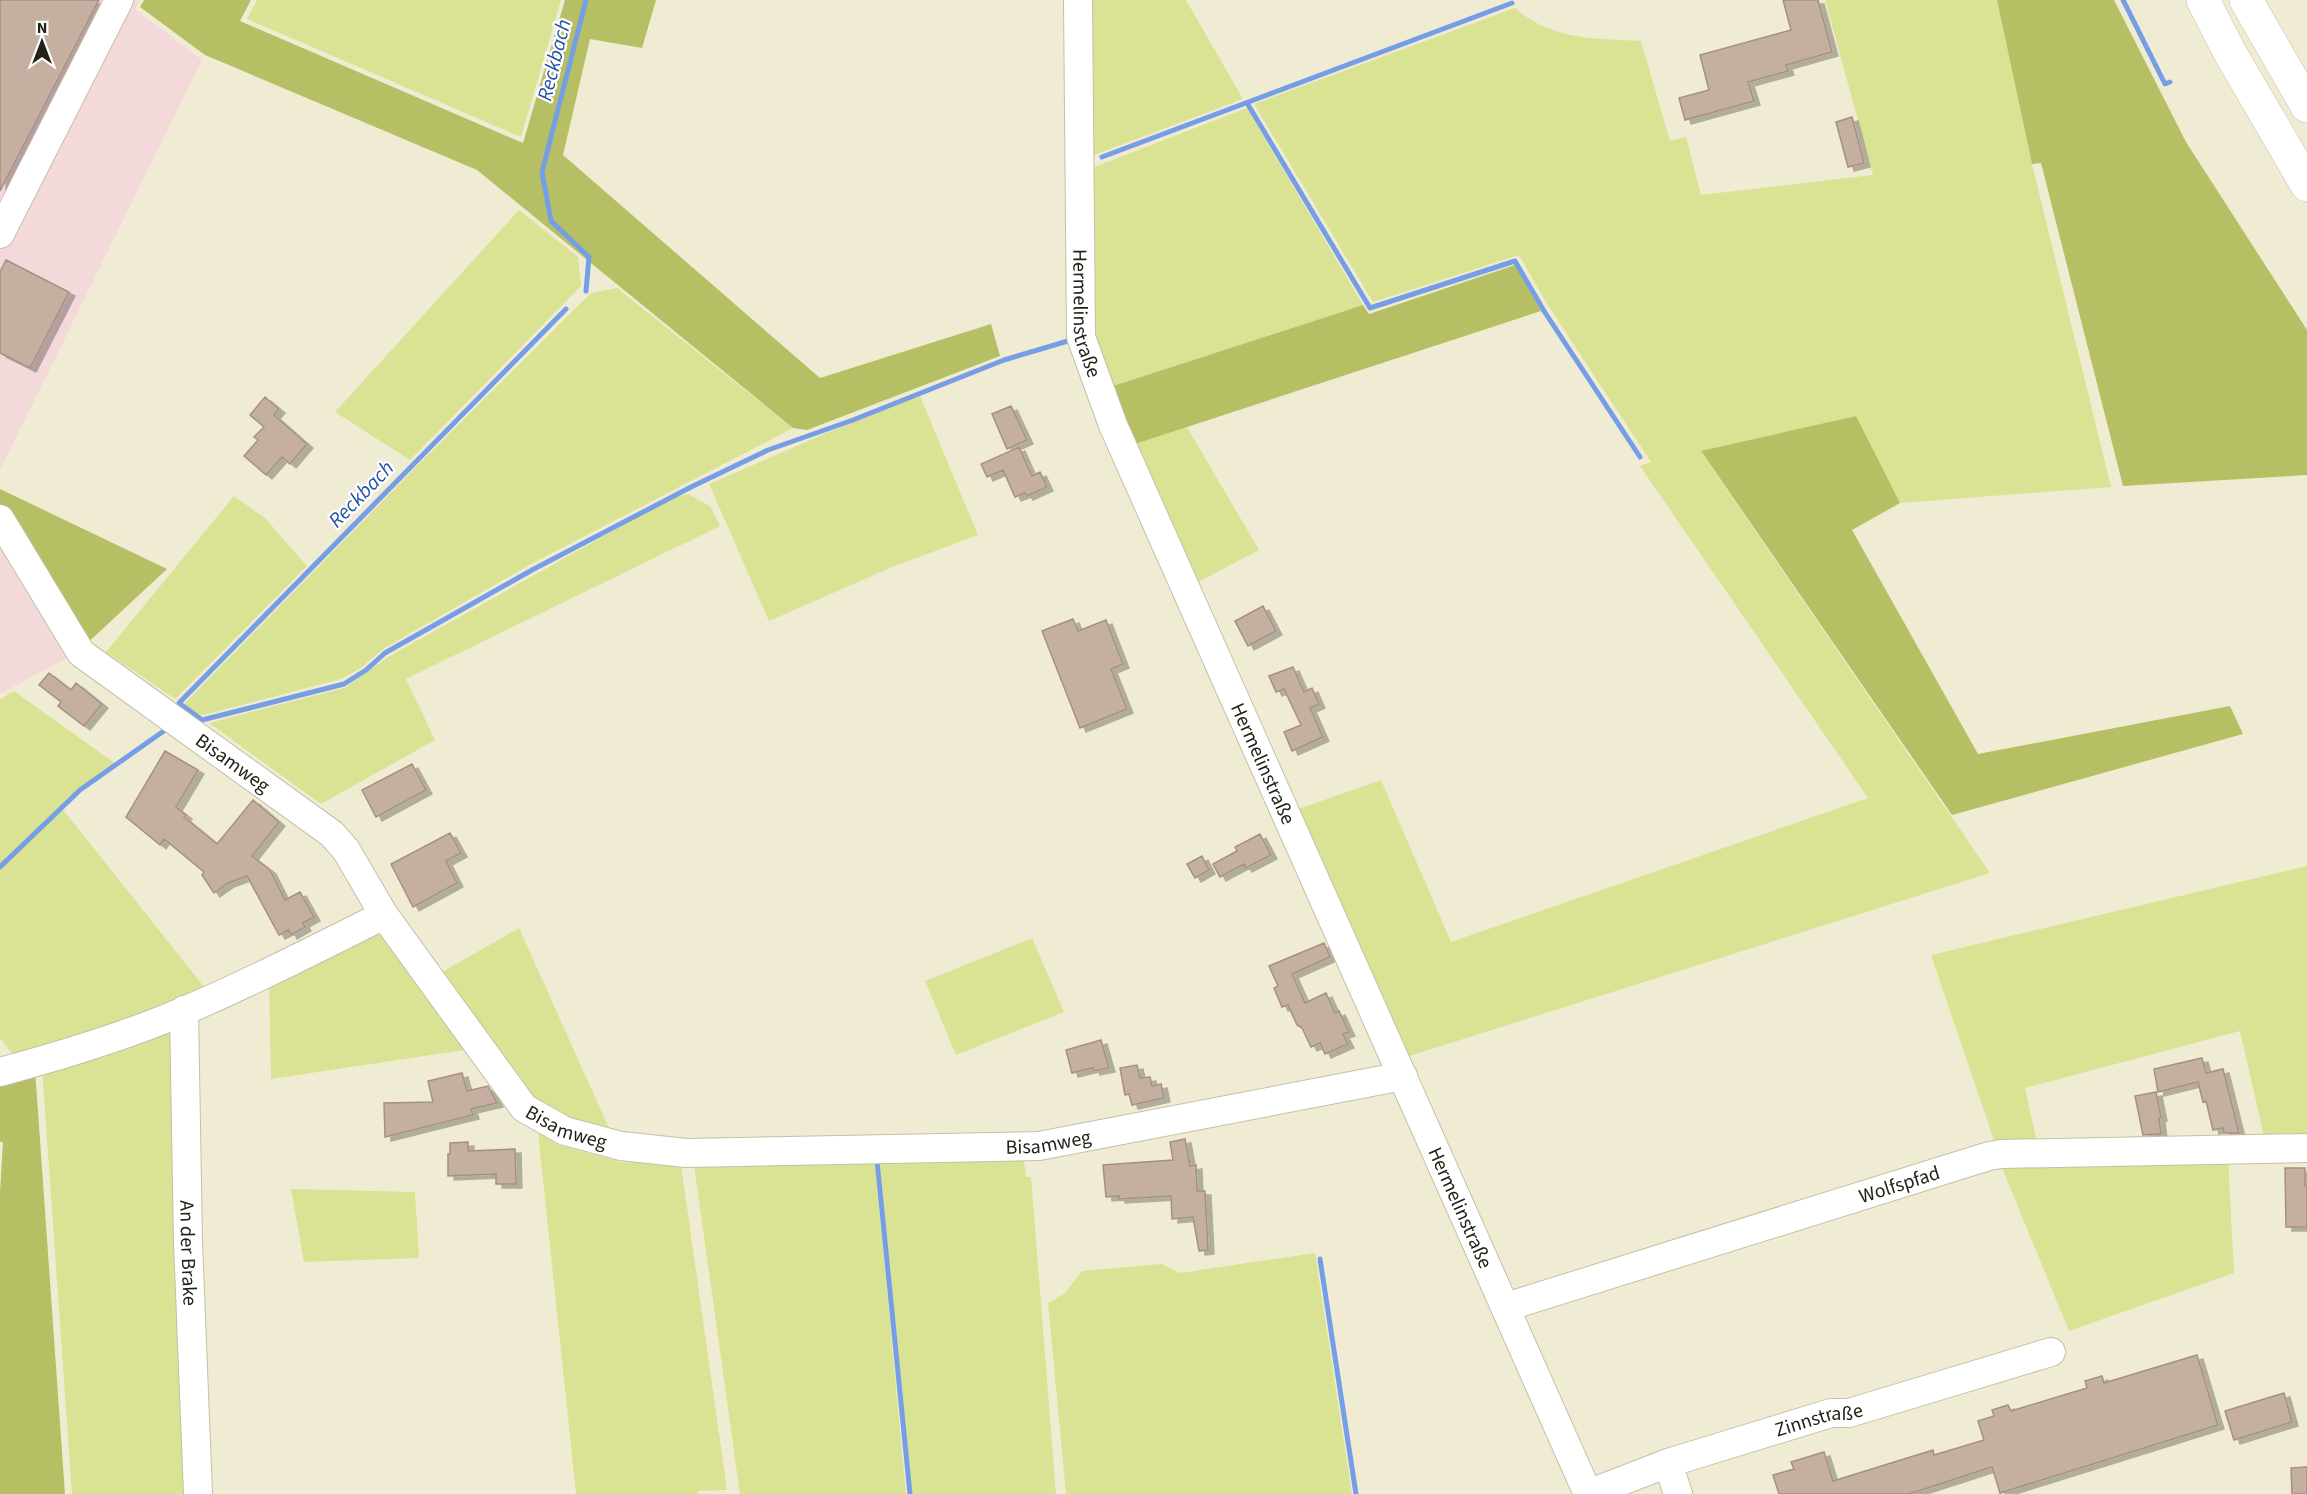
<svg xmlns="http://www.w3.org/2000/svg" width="2307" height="1494" viewBox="0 0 2307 1494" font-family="'Source Sans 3',sans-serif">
<defs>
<filter id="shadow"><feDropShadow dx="6" dy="4" stdDeviation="0" flood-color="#0004"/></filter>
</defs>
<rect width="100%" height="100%" fill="#f0ecd4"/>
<path fill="#f4d9da" d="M0,0h140l-5,9 67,51 -202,410z
M0,526l78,126 -78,42z"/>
<path fill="#dae294" d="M257,0h304l-40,137 -274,-118z
M1088,0h98l57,99 -154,58z
M1825,0h172l35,164 79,323 -211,16 -45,-87 -154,36 289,421 -587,185 -110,-247 88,-31 70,162 417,-144 -228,-332 11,-4 -104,-158 -28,-49 -146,47 -119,-198 261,-96c35,32 82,31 126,33l29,100 16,-4 15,58 172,-20z
M1247,108l116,197 -253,82 -18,-44 -3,-174z
M519,210l59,47 3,29 -171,174 -75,-48z
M617,288l176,140 -262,136 -148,85 -22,19 -20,11 -142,37 -16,-11 234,-239 174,-173z
M920,396l58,139 -88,33 -121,53 -60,-137 120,-52z
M1187,427l72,123 -65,34 -62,-139z
M688,494l22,12 10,20 -314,153 29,61 -114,64 -112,-81 135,-35 44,-31 284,-159z
M234,496l31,22 42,48 -132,133 -69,-47z
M14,691l102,73 -55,43 144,181 -45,20 13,35 17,451h-118l-30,-426 -32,-17 -10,-13v-339z
M2307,866v273l-42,1 -25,-109 -215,57 12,55h-42l-64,-188z
M519,928l94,209 -85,-34 -93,-127z
M361,932l25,4 85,113 -200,30 -2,-99z
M1032,938l32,74 -108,43 -31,-74z
M538,1132l20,13 63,17 60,3 46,325 -29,1v3h-122z
M2228,1156l6,117 -165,58 -71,-173z
M1024,1161l2,16h5l25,317h-144l-32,-331z
M875,1163l31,331h-166l-46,-329z
M291,1189l124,3 4,66 -115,4z
M1315,1253l37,241h-286l-18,-191 17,-10 17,-22 80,-7 18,9z"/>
<path fill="#b7bf64" d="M144,0h107l-11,21 283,122 42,-143h91l-14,48 -52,-9 -27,116 257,223 171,-54 9,32 -193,74 -14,-2 -316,-258 -272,-115 -65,-48z
M1997,0h117l72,142 121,188v145l-184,11 -82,-323 -9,1z
M1515,265l26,46 -409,134 -22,-58 253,-82 6,9z
M1856,416l44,87 -48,27 126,224 252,-48 13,28 -291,81 -251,-364z
M0,489l167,80 -85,79 -82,-136z
M35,1069l30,425h-65v-302l3,-50h-3v-63z"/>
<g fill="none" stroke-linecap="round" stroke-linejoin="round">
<path stroke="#769ee7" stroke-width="5" d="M586,0l-44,172 9,49 38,36 -3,34
M2123,0l42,84 5,-2
M1247,103l123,205 145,-47 29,50 96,146
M1102,157l410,-154
M566,309l-387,394 23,17 142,-36 22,-14 19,-17 147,-83 159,-83 77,-37 85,-30 151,-60 64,-19
M0,867l80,-77 88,-62
M877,1160l33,334
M1320,1259l36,235"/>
</g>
<path fill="#c5afa1" stroke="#a59082" stroke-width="1.5" filter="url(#shadow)" d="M0,0h99l-99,191z
M1783,0h35l14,52 -46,13 2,6 -40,11 6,19 -69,19 -6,-22 30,-8 -9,-35 91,-25z
M1852,117l12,46 -16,4 -12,-45z
M6,260l63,32 -39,76 -30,-15v-81z
M265,397l14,12 -5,6 33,29 -17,20 -8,-7 -16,18 -22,-19 14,-16 -4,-3 10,-10 -14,-12z
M1011,406l16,34 -20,9 -15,-35z
M1019,447l13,29 8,-4 7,15 -20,9 -2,-3 -10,4 -12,-27 -16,7 -6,-13z
M1263,606l13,25 -28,15 -13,-25z
M1073,619l5,12 28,-11 17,44 -12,5 16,40 -47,19 -38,-97z
M1293,667l11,25 8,-4 7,16 -9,4 13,29 -31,14 -8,-19 17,-7 -17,-36 -8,3 -7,-16z
M49,673l22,17 5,-7 26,21 -18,22 -26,-20 3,-4 -22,-17z
M165,751l33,19 -22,37 10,8 -2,2 33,27 36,-44 26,22 -27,34 18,14 15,30 15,-8 14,25 -11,6 2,4 -14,8 -2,-5 -10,5 -32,-59 -19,7 -14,10 -12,-18 2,-3 -40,-33 -4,6 -34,-28z
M412,764l14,26 -50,27 -14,-27z
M450,833l11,20 -15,8 11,22 -44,24 -22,-43z
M1260,834l11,21 -25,13 -2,-4 -24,13 -7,-13 24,-13 -2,-4z
M1202,856l7,14 -14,8 -8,-14z
M1324,943l6,14 -38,17 13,29 21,-10 9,20 4,-2 10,21 -6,2 5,10 -23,10 -5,-11 -9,4 -9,-19 -5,-3 -9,-20 -6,2 -8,-19 4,-2 -9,-20z
M1101,1040l8,28 -15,3 -1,-3 -21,5 -6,-23z
M2202,1058l4,15 17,-4 16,64h-15l-1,-5 -10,2 -7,-29 -3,1 -5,-20 -40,10 -4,-23z
M1137,1065l3,13 10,-1 2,9 9,-2 3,14 -32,7 -3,-11 -4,1 -5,-27z
M462,1073l5,18 21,-5 9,17 -26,6 2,6 -88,22 -1,-34 49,-1 -5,-21z
M2156,1092l5,25 -2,1 2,16 -18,1 -8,-39z
M1185,1139l5,27 6,-1 1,26h8l3,59 -9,1 -6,-34 -21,2 -1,-23 -52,3v-3l-13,1 -3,-32 70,-5 -3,-18z
M468,1142v9l47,-2 1,35h-20v-10l-48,2v-22h2v-11z
M2285,1168h20v18h2v41h-21z
M2197,1355l21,70 -218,68 -8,-26 -83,27h-130l-6,-19 21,-6 -3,-7 33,-10 9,29 100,-31 1,5 50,-15 -6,-19 16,-5 -2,-6 16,-5 3,6 76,-23 -2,-7 17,-5 2,7z
M2284,1393l8,29 -58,18 -9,-29z
M2307,1467v27h-15l-1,-26z"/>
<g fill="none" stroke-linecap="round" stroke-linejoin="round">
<defs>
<g id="minor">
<path id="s1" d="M1078,0l3,337 32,88 475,1069"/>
<path d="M0,234l119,-234"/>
<path id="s2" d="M0,519l81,134 251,181 14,16 38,65 140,193 41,23 56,15 65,7 353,-7 364,-70"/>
<path id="s3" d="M184,1010l4,232 10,252"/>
<path d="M0,1072c56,-15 112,-32 165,-53 75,-31 147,-68 219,-104"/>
<path id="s4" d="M1506,1307l483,-151 12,-2 306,-6"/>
<path d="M1668,1463l10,31"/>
<path id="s5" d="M1588,1494l80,-31 163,-50h18l202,-61"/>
</g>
<path id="highway" d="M2203,0l26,51 78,134
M2246,0l61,106"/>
</defs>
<use href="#minor" stroke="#c4c0a8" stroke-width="30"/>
<use href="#highway" stroke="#c4c0a8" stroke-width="34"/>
<use href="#minor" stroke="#fff" stroke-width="28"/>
<use href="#highway" stroke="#fff" stroke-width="33"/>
</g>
<g text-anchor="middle" stroke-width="4.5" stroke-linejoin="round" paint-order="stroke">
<g font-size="20" fill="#232219" stroke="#fff">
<text dy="7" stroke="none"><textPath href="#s1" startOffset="314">Hermelinstraße</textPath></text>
<text dy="7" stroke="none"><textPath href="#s2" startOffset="344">Bisamweg</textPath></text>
<text dy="7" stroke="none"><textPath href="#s1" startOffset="801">Hermelinstraße</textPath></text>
<text dy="7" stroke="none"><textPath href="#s2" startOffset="848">Bisamweg</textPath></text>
<text dy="7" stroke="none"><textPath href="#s2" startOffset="1334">Bisamweg</textPath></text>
<text dy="7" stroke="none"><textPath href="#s4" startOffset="412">Wolfspfad</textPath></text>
<text dy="7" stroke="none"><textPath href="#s1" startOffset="1287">Hermelinstraße</textPath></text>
<text dy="7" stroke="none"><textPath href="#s3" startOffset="243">An der Brake</textPath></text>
<text dy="7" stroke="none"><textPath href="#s5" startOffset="243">Zinnstraße</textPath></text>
</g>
<g font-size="21" font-style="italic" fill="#2551a7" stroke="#fff">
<text transform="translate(554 60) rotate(-76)" y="7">Reckbach</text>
<text transform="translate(361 494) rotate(-46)" y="7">Reckbach</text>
</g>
</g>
<g transform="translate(42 42)" stroke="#ffffff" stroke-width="4.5" paint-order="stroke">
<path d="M0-4.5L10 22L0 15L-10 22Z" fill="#232219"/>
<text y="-9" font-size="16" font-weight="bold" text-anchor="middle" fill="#232219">N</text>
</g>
</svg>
